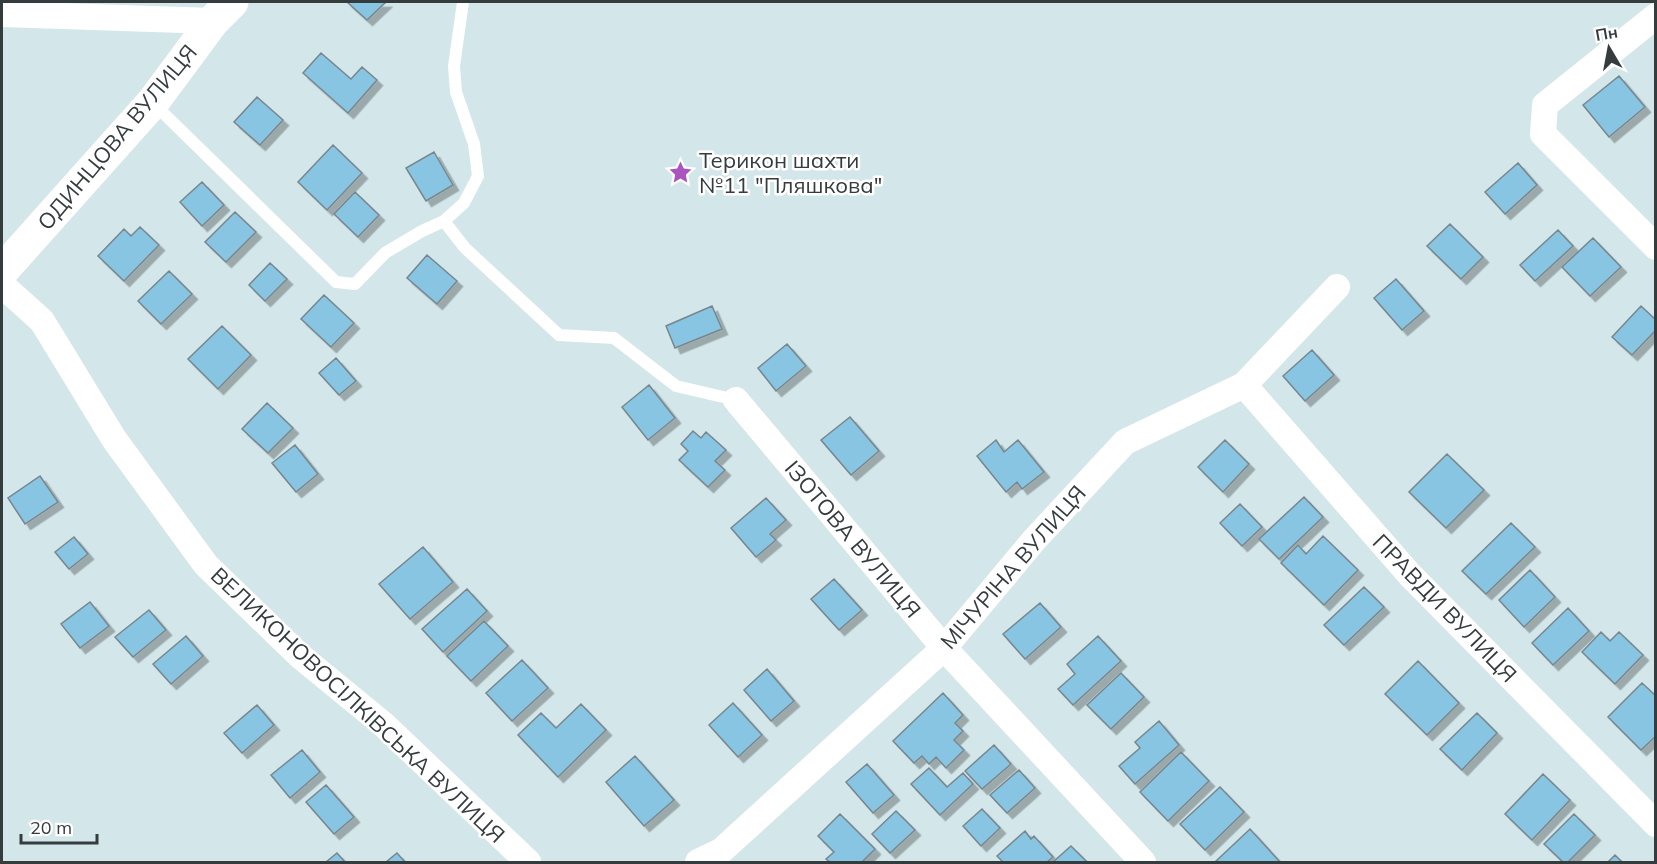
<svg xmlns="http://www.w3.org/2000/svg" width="1657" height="864" viewBox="0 0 1657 864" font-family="Mulish,sans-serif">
<defs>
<filter id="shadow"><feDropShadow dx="5.5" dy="5.5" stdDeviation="0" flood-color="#0004"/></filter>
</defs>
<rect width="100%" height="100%" fill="#d3e6e9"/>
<path fill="#87c5e3" stroke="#78868e" stroke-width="1.5" filter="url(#shadow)" d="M347,2h39l-19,18z
M321,53l30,26 11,-12 15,13 -29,33 -45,-40z
M1619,76l26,31 -36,30 -26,-32z
M257,97l26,23 -23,25 -26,-23z
M333,145l29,28 -35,37 -29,-28z
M434,152l19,33 -27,16 -20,-33z
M1518,163l19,22 -32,29 -20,-22z
M202,182l22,23 -22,21 -22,-24z
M355,192l24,23 -21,22 -24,-23z
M235,212l21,20 -30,30 -21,-20z
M1450,224l33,33 -22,22 -34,-33z
M140,227l19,18 -35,36 -26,-25 26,-27 7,7z
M1558,230l15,16 -38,35 -15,-16z
M1593,238l28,29 -31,29 -28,-29z
M427,255l30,26 -20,23 -30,-26z
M270,263l17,16 -22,22 -16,-16z
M169,271l23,23 -31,30 -23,-23z
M1396,279l28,32 -22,19 -28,-32z
M324,295l30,28 -23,24 -30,-28z
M712,306l10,23 -47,19 -9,-22z
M1641,306l15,14v10l-24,25 -20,-18z
M222,326l29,29 -33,34 -30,-30z
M787,344l19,22 -30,25 -18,-23z
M1312,350l22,25 -29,26 -22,-25z
M336,358l20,23 -17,14 -20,-22z
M649,385l26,33 -27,22 -26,-33z
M267,403l26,25 -25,25 -26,-24z
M850,417l29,34 -28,24 -30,-35z
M693,431l8,7 5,-6 20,18 -11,11 10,9 -17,17 -29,-27 9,-9 -7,-7z
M996,440l8,12 14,-12 26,32 -22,17 -5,-7 -11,10 -29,-36z
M1225,440l24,24 -26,28 -25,-25z
M295,445l23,29 -22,18 -24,-29z
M1447,454l37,36 -38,38 -37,-36z
M40,476l18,26 -33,22 -17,-26z
M1304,497l19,20 -44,42 -20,-20z
M766,498l20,22 -16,14 6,6 -20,17 -25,-29z
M1240,504l22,23 -20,19 -22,-23z
M1511,523l24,24 -49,47 -24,-23z
M1323,536l35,34 -34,35 -43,-42 17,-18 8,9z
M74,537l14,17 -19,15 -14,-17z
M423,547l30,35 -43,37 -31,-35z
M1530,570l25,27 -31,30 -25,-27z
M834,579l28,31 -23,20 -28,-31z
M1364,587l20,20 -40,38 -20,-20z
M467,589l20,22 -44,41 -21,-23z
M90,602l19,24 -29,22 -19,-24z
M1040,603l21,24 -36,32 -22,-25z
M1568,608l21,23 -36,34 -21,-22z
M149,610l17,20 -33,27 -18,-20z
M484,621l24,25 -37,35 -24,-25z
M1601,632l9,9 9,-9 24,23 -28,29 -33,-32z
M186,636l17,20 -32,28 -18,-20z
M1098,636l23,25 -48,44 -15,-16 17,-15 -8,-10z
M522,660l26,28 -36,33 -26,-28z
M1418,661l41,42 -32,32 -42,-41z
M767,669l27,32 -23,20 -27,-31z
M1121,673l23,24 -33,32 -24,-24z
M1642,683l14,13v40l-15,14 -33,-33z
M943,693l20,22 -8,8 8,8 -9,9 10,10 -18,18 -10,-11 -7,7 -7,-8 -8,7 -21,-22z
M733,703l29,32 -24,22 -29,-32z
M581,704l25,26 -48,47 -40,-42 23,-22 15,15z
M257,705l17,20 -32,28 -18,-20z
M1477,713l20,20 -35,37 -22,-21z
M1159,721l20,24 -44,39 -16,-18 21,-18 -5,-6z
M994,745l17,19 -29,25 -17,-18z
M302,750l18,22 -30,26 -19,-23z
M1181,752l28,29 -41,40 -28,-29z
M635,756l39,44 -30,26 -38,-44z
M867,764l27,31 -21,18 -27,-31z
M929,768l18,19 16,-14 10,11 -33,31 -29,-31z
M1019,770l16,18 -28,25 -17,-18z
M1543,774l27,26 -38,40 -27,-26z
M326,785l28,32 -20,17 -28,-32z
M1220,787l24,25 -39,38 -25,-26z
M982,809l18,19 -19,18 -18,-20z
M896,811l19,19 -25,23 -18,-19z
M840,814l35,35 -13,13h-32l-4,-3 8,-7 -16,-16z
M1574,814l21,21 -27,27h-5l-19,-18z
M1250,829l30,33h-65z
M1025,831l6,8 3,-3 19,21 -6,5h-44l-6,-6z
M1071,846l16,16h-34z
M337,853l8,9h-19z
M397,853l8,9h-19z
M1615,855l7,7h-14z"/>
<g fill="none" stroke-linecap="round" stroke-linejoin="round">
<path stroke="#fff" stroke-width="12" d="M153,103l183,179 19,2 30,-31 37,-22 22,-10 21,27 94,87 55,3 62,48 60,14
M444,221l20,-18 14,-27 -4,-32 -18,-52 -2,-26 9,-64"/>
<path stroke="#fff" stroke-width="26" d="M2,14l211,7
M1656,16l-111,89 -2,29 113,113
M2,285l40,36 72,118 92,126 94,91 83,68 145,138
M1244,385l166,190 246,249
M736,400l208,248 199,214
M698,862l23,-11 223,-203 91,-109 90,-97 119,-57 93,-98"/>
<path stroke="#fff" stroke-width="33" d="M2,271l151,-169 60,-81 19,-19"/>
</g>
<defs>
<symbol id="sight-bare" viewBox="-9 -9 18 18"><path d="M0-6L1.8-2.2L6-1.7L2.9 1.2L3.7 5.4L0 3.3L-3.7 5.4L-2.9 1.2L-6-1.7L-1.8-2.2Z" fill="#ab53bf" stroke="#fff" stroke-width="2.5" paint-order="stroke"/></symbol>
</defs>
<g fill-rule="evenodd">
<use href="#sight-bare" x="664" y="156" width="33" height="33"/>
</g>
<g text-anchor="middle" stroke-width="5" stroke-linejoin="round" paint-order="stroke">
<g font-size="22" fill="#353c3e" stroke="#fff">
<text transform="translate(117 137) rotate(-50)" y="8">ОДИНЦОВА ВУЛИЦЯ</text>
<text transform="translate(853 539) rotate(50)" y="8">ІЗОТОВА ВУЛИЦЯ</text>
<text transform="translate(1013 567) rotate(-49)" y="8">МІЧУРІНА ВУЛИЦЯ</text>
<text transform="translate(1445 608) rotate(46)" y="8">ПРАВДИ ВУЛИЦЯ</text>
<text transform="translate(358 705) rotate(43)" y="8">ВЕЛИКОНОВОСІЛКІВСЬКА ВУЛИЦЯ</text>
</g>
<g font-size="22" fill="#353c3e" stroke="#fff" text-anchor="start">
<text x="699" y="168">Терикон шахти<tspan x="699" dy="25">№11 "Пляшкова"</tspan></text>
</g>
</g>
<rect width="1657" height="864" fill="none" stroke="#353c3e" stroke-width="6"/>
<g transform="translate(1609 48) rotate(350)" stroke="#ffffff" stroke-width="4.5" paint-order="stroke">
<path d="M0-4.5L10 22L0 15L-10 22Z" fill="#353c3e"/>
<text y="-9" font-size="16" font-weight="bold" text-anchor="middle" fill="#353c3e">Пн</text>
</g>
<path d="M21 834v9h76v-9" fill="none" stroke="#353c3e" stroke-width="3"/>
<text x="30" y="834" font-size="18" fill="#353c3e" stroke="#ffffff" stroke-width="4.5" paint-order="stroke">20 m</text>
</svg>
